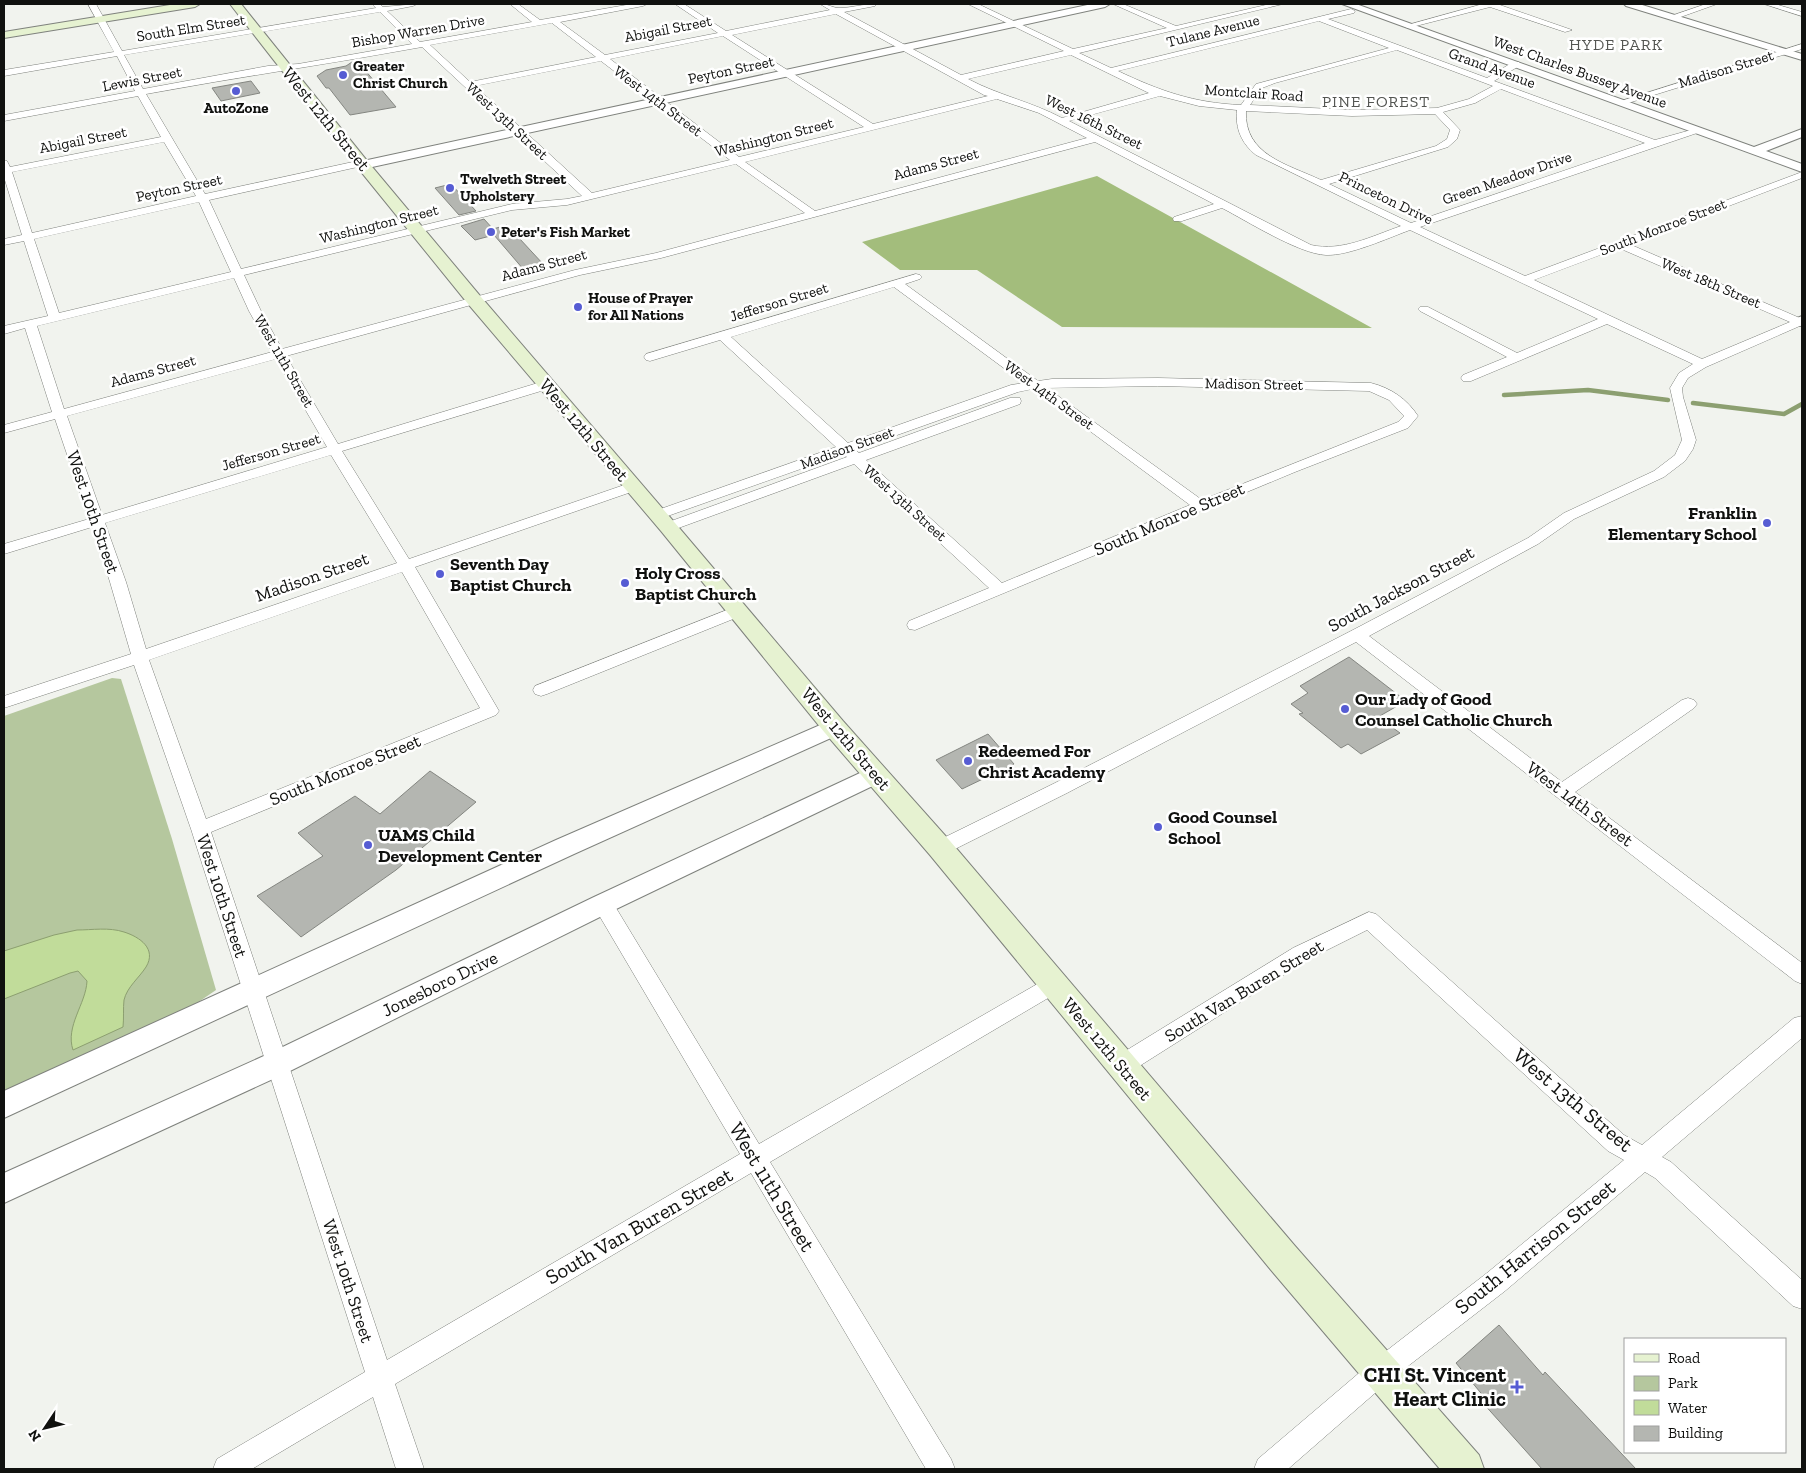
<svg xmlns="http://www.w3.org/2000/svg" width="1806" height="1473" viewBox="0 0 1806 1473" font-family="'Zilla Slab',serif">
<rect width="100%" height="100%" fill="#f1f3ee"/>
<path fill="#b5c79e" d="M112,678l9,1 51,160 44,151 -19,13 -193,91v-378z"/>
<path fill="#a3bd7c" d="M1097,176l275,152 -310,-1 -85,-57h-77l-38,-28z"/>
<path fill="#c1dc9a" stroke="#8c9f70" d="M77,930c15,0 32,-3 47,2 16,5 33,17 22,35 -7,11 -19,20 -22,33 -1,8 0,18 -1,27l-50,23c-8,-24 13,-46 14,-69l-9,-10 -8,2 -66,26v-48l50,-16z"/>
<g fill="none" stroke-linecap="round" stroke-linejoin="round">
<path stroke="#8c9f70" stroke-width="4.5" d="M1504,395l84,-5 80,10
M1693,403l91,11 18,-10"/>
</g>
<path fill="#b4b6b1" stroke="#848681" d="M352,62l7,1 37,44 -46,8 -21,-27h-3l-9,-12 9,-6 20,-4z
M251,81l9,12 -39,8 -9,-13z
M451,184l25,27 -17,4 -24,-27z
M484,219l9,10 14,-4 37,40 -20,5 -30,-35 -19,5 -14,-14z
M1349,657l57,44 -28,16 22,16 -39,21 -13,-10 -7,4 -42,-34 4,-1 -12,-9 17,-11 -8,-7z
M988,734l26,30 -52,25 -26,-29z
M430,771l46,31 -80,68 -95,67 -44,-41 66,-40 -25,-23 57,-37 25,18z
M1499,1325l44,50 2,-3 91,97h-94l-60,-67 3,-4 -29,-35z"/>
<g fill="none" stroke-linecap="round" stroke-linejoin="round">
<defs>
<path id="minor" d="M88,4h8l26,47 254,-43 -4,-4h8l3,3 34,-3 -4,2 -26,5 33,31 112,-20 -22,-18h8l22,16 92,-16h15l-4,2 -83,16 45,33 113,-22 -43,-29h9l42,27 104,-21 -10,-6c8,0 13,4 19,4 12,0 24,-4 37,-4l-1,2 -31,6 117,63 103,-24 -96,-47h10l95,45 94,-21 -54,-24h10l53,22 94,-22h13l-204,49 32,15 240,-59 4,2 -1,2 -26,6 159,59 26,-16h6v4l-25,15 161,59 43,-12 5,3 -283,96 105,49 277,-104v6l-173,66 173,75v6l-96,42 -18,11 -6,10 1,9 13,43 -3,9 -8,12 -21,16 -90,42 -36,25 -169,92 193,146 120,-82 6,-2 6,2 3,4 -3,4 -119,84 227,171v21l-7,-3 -439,-339 -289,151 -120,60 -7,2 -7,-2 -2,-5 2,-5 122,-60 296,-152 177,-93 36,-25 90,-42 21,-16 7,-15 -12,-52 9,-15 14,-9 -86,-40 -136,57h-8l-2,-3 2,-3 44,-18 -87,-46 -2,-2 2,-2h8l89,46 81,-34 -188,-89c-22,8 -61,26 -84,25 -27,-1 -79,-34 -104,-47l-40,13h-8l-1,-2 1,-2 40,-13 -119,-62 -434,116 -81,17 -294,81 52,88 203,-62h10l1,3 -1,3 -209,63 67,108 218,-75h10l2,3 -2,3 -222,77 84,144 -3,4 -285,117 176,528 353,-206 -144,-244 -3,-6 3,-6 7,-2 7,2 149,246 287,-165 7,-3 7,3 3,6 -3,6 -290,171 181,297 4,10h-29l-175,-296 -356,211 29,85h-28l-23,-72 -121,72h-39l4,-10 148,-87 -174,-543 -57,-164 -130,43v-12l127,-42 -21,-72 -18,-55 -88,27v-10l85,-25 -34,-100 -51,14v-8l48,-13 -27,-84 -21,6v-8l44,-10 -24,-75 -20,4v-6l18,-4 -18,-58v-17l3,1 3,6 151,-30 -23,-41 -134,25v-6l131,-24 -18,-35 -113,20v-6l110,-18zM380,12l32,32 -114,20 -30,2 -125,23 -19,-34zM836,14l148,81 4,1 -115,28 -141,-89zM1319,21l70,27 -133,36 -15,21c-47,-2 -81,-14 -123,-34zM552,23l44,34 -126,25 -40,-37zM723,36l141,91 -125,30 -129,-98zM422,47l160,149 -15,3 -55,5 -271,65 -32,-69 153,-34 5,-3 -5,-3 -157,34 -59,-100c92,-17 184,-30 276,-47zM1397,50l96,36 -24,13 -32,9 -85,2 -102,-5 12,-17 13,-5zM1071,55l78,38 -87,25c-30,-16 -64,-23 -94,-39zM601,61l129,99 -138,33 -117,-107zM1501,89l144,54 -234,80 -82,-39 119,-37 9,-8 3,-9 -17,-18 32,-9zM1160,96l39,10 38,4c-2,19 5,34 19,45l145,71c-29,10 -59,26 -90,19l-242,-124zM997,99l42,14 48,25 -272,73 -70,-49zM1246,111l106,5 83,-2 15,16 -3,9 -11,7 -115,34c-34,-16 -77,-25 -75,-69zM164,142l32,54 -164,37 -20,-61zM736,164l69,49 -149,40 -81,17 -293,79 -21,-38 -17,-36 268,-65 55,-5zM199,202l32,70 -172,41 -25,-74zM1619,248l171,74 -88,37 -168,-79zM234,278l15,33 23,41 -208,57 -27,-83zM276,359l51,88 -225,68 -35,-99zM331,455l66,108 -251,86 -20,-67 -21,-59zM402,572l78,136 -274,111 -57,-159z
M1483,4h14l75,26 -7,2 -75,-25 -82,21 -4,-2z
M1706,4h11l-42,15 -7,-2z
M1764,4h11l27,8v4z
M1802,44v5l-177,55h-6l-1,-2z
M916,274l4,1 2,2 -2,2 -15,5 133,97 14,-2 106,-1 213,5c20,5 36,16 47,33l-10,12 -113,44 -380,158 -6,-1 -2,-4 2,-4 80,-33 -135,-124 -181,66h-10l-2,-3 2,-3 184,-67 -4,-3 -181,64h-10l-2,-3 2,-3 184,-65 -116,-107 -70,21 -4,-1 -2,-3 2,-3zM894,287l130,96 -13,2 -163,58 -117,-106zM1158,386l211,5 20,9 15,16 -6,6 -196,78 -155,-112zM1033,389l157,116 -188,78 -136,-123 154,-56 1,-3 -1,-3h-10l-151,55 -4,-3 163,-58z
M737,606l6,1 2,4 -2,4 -196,79 -6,2 -6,-2 -2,-4 2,-4z
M1369,912l7,2 248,221 18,10 152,-127 8,-2v22l-140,119 9,5 131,118v29l-9,-3 -138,-128 -10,-6 -140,119 -115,89 -102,89h-34l4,-10 114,-97 115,-89 137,-113 -16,-9 -241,-221 -60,30 -177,112 -8,3 -8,-3 -3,-7 3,-7 179,-110z"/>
<path id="tertiary" d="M1092,4h18l-5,3 -742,162 -6,-4 6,-4z
M1342,4h14l398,143 48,-18v8l-36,14 36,13v8z
M1624,4h15l163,50v6l-176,-54z
M1802,316v10l-7,-1 -3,-3 3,-3z
M834,719l8,2 3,6 -3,6 -268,121 -570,264v-27l552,-251z
M875,766l8,3 4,6 -4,6 -271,130 -326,162 -282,130v-30l262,-118 328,-158z"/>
<path id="secondary" d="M176,4h24l-5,3 -191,31v-6z
M230,4h11l127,158 113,135 194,226 168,198 107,120 345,405 184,209 5,14h-44l-169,-199 -341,-415 -105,-122 -164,-202 -192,-226 -111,-137z"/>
</defs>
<use href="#minor" stroke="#7f827d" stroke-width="1"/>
<use href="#tertiary" stroke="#7f827d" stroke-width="2"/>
<use href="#secondary" stroke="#7f827d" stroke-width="2"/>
<use href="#minor" fill="#fff" fill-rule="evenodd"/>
<use href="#tertiary" fill="#fff" fill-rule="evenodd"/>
<use href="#secondary" fill="#e6f2d1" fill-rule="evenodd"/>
</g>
<g fill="#565cd3" stroke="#fff" stroke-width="2">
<circle cx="343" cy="75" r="5"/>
<circle cx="236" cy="91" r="5"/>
<circle cx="450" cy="188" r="5"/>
<circle cx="491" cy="232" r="5"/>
<circle cx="578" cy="307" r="5"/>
<circle cx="1767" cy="523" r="5"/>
<circle cx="440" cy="574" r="5"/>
<circle cx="625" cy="583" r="5"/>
<circle cx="1345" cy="709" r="5"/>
<circle cx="968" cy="761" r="5"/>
<circle cx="1158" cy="827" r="5"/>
<circle cx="368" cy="845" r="5"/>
<path d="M1514.5 1379.5h5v5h5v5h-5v5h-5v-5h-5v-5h5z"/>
</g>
<g text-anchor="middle" stroke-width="5" stroke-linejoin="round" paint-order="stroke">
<g font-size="15" fill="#10110f" stroke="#fff">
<text transform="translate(191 28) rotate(-9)" y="5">South Elm Street</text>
<text transform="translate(668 29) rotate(-11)" y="5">Abigail Street</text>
<text transform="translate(418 31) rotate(-10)" y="5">Bishop Warren Drive</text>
<text transform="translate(1213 31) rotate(-14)" y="5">Tulane Avenue</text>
<text transform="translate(1492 68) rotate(20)" y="5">Grand Avenue</text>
<text transform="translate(1726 69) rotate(-17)" y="5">Madison Street</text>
<text transform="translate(731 70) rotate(-12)" y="5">Peyton Street</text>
<text transform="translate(1580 72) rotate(20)" y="5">West Charles Bussey Avenue</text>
<text transform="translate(142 79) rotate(-11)" y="5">Lewis Street</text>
<text transform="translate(1254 93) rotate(4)" y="5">Montclair Road</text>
<text transform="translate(658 101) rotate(37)" y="5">West 14th Street</text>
<text transform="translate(507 121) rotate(43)" y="5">West 13th Street</text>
<text transform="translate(1094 122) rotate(26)" y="5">West 16th Street</text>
<text transform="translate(774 137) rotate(-14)" y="5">Washington Street</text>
<text transform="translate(83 140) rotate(-11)" y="5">Abigail Street</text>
<text transform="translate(936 164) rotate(-15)" y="5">Adams Street</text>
<text transform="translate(1507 178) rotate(-19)" y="5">Green Meadow Drive</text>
<text transform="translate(179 188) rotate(-12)" y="5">Peyton Street</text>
<text transform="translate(1386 198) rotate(26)" y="5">Princeton Drive</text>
<text transform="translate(379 224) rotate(-14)" y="5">Washington Street</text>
<text transform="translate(1663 227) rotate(-21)" y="5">South Monroe Street</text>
<text transform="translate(544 265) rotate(-15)" y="5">Adams Street</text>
<text transform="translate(1711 283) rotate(23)" y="5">West 18th Street</text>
<text transform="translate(779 302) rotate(-17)" y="5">Jefferson Street</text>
<text transform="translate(284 361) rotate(60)" y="5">West 11th Street</text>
<text transform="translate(153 371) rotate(-15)" y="5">Adams Street</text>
<text transform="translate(1254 384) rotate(1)" y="5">Madison Street</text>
<text transform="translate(1049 395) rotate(36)" y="5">West 14th Street</text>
<text transform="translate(847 448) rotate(-20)" y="5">Madison Street</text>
<text transform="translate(271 452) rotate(-16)" y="5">Jefferson Street</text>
<text transform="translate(905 503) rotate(42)" y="5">West 13th Street</text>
</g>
<g font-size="15" font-weight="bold" fill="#10110f" stroke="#fff" text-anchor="start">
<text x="353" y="71">Greater<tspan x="353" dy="17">Christ Church</tspan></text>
<text x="236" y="113" text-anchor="middle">AutoZone</text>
<text x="460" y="184">Twelveth Street<tspan x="460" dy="17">Upholstery</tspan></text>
<text x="501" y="237">Peter's Fish Market</text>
<text x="588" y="303">House of Prayer<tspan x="588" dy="17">for All Nations</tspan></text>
</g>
<g font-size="16" letter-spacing="1" fill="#545652" stroke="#fff">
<text x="1616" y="50">HYDE PARK</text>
<text x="1376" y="107">PINE FOREST</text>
</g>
<g font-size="18" fill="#10110f" stroke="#fff">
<text transform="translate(326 119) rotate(51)" y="6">West 12th Street</text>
<text transform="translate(584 430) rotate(50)" y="6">West 12th Street</text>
<text transform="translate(93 512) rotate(71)" y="6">West 10th Street</text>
<text transform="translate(1169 519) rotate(-23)" y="6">South Monroe Street</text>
<text transform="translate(312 577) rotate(-19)" y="6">Madison Street</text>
<text transform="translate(1401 589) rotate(-28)" y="6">South Jackson Street</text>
<text transform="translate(846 739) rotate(50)" y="6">West 12th Street</text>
<text transform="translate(345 770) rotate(-22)" y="6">South Monroe Street</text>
<text transform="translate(1580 804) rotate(37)" y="6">West 14th Street</text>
<text transform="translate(222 896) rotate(72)" y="6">West 10th Street</text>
<text transform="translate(440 984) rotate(-26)" y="6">Jonesboro Drive</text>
<text transform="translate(1244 991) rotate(-31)" y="6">South Van Buren Street</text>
<text transform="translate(1107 1049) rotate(50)" y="6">West 12th Street</text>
<text transform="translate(348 1281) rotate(72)" y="6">West 10th Street</text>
</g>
<g font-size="18" font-weight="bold" fill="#10110f" stroke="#fff" text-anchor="start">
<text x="1757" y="519" text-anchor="end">Franklin<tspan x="1757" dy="21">Elementary School</tspan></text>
<text x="450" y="570">Seventh Day<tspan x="450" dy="21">Baptist Church</tspan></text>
<text x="635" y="579">Holy Cross<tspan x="635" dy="21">Baptist Church</tspan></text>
<text x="1355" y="705">Our Lady of Good<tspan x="1355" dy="21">Counsel Catholic Church</tspan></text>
<text x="978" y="757">Redeemed For<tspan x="978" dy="21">Christ Academy</tspan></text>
<text x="1168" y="823">Good Counsel<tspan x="1168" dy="21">School</tspan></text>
<text x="378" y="841">UAMS Child<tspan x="378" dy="21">Development Center</tspan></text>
</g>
<g font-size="21" fill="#10110f" stroke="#fff">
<text transform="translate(1573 1100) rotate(40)" y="7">West 13th Street</text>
<text transform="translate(772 1187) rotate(59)" y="7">West 11th Street</text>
<text transform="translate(639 1226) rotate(-30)" y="7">South Van Buren Street</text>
<text transform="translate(1535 1247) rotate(-39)" y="7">South Harrison Street</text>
</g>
<g font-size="21" font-weight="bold" fill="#10110f" stroke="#fff" text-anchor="end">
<text x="1506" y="1382">CHI St. Vincent<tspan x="1506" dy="24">Heart Clinic</tspan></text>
</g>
</g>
<rect width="1806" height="1473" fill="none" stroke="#10110f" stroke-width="10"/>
<rect x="1624" y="1338" width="162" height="115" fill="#ffffff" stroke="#9fa09f"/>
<rect x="1634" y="1354" width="25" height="8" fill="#e6f2d1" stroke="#9fa09f"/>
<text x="1668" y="1363" font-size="15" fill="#10110f">Road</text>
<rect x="1634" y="1376" width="25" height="15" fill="#b5c79e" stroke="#9fa09f"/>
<text x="1668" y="1388" font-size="15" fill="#10110f">Park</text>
<rect x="1634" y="1400" width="25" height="15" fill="#c1dc9a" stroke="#9fa09f"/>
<text x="1668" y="1413" font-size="15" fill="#10110f">Water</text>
<rect x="1634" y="1426" width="25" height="15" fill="#b4b6b1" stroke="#9fa09f"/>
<text x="1668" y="1438" font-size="15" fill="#10110f">Building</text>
<g transform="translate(45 1428) rotate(235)" stroke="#ffffff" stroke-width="4" paint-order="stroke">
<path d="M0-4L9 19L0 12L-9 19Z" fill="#10110f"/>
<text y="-8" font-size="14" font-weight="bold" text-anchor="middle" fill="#10110f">N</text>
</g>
</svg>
